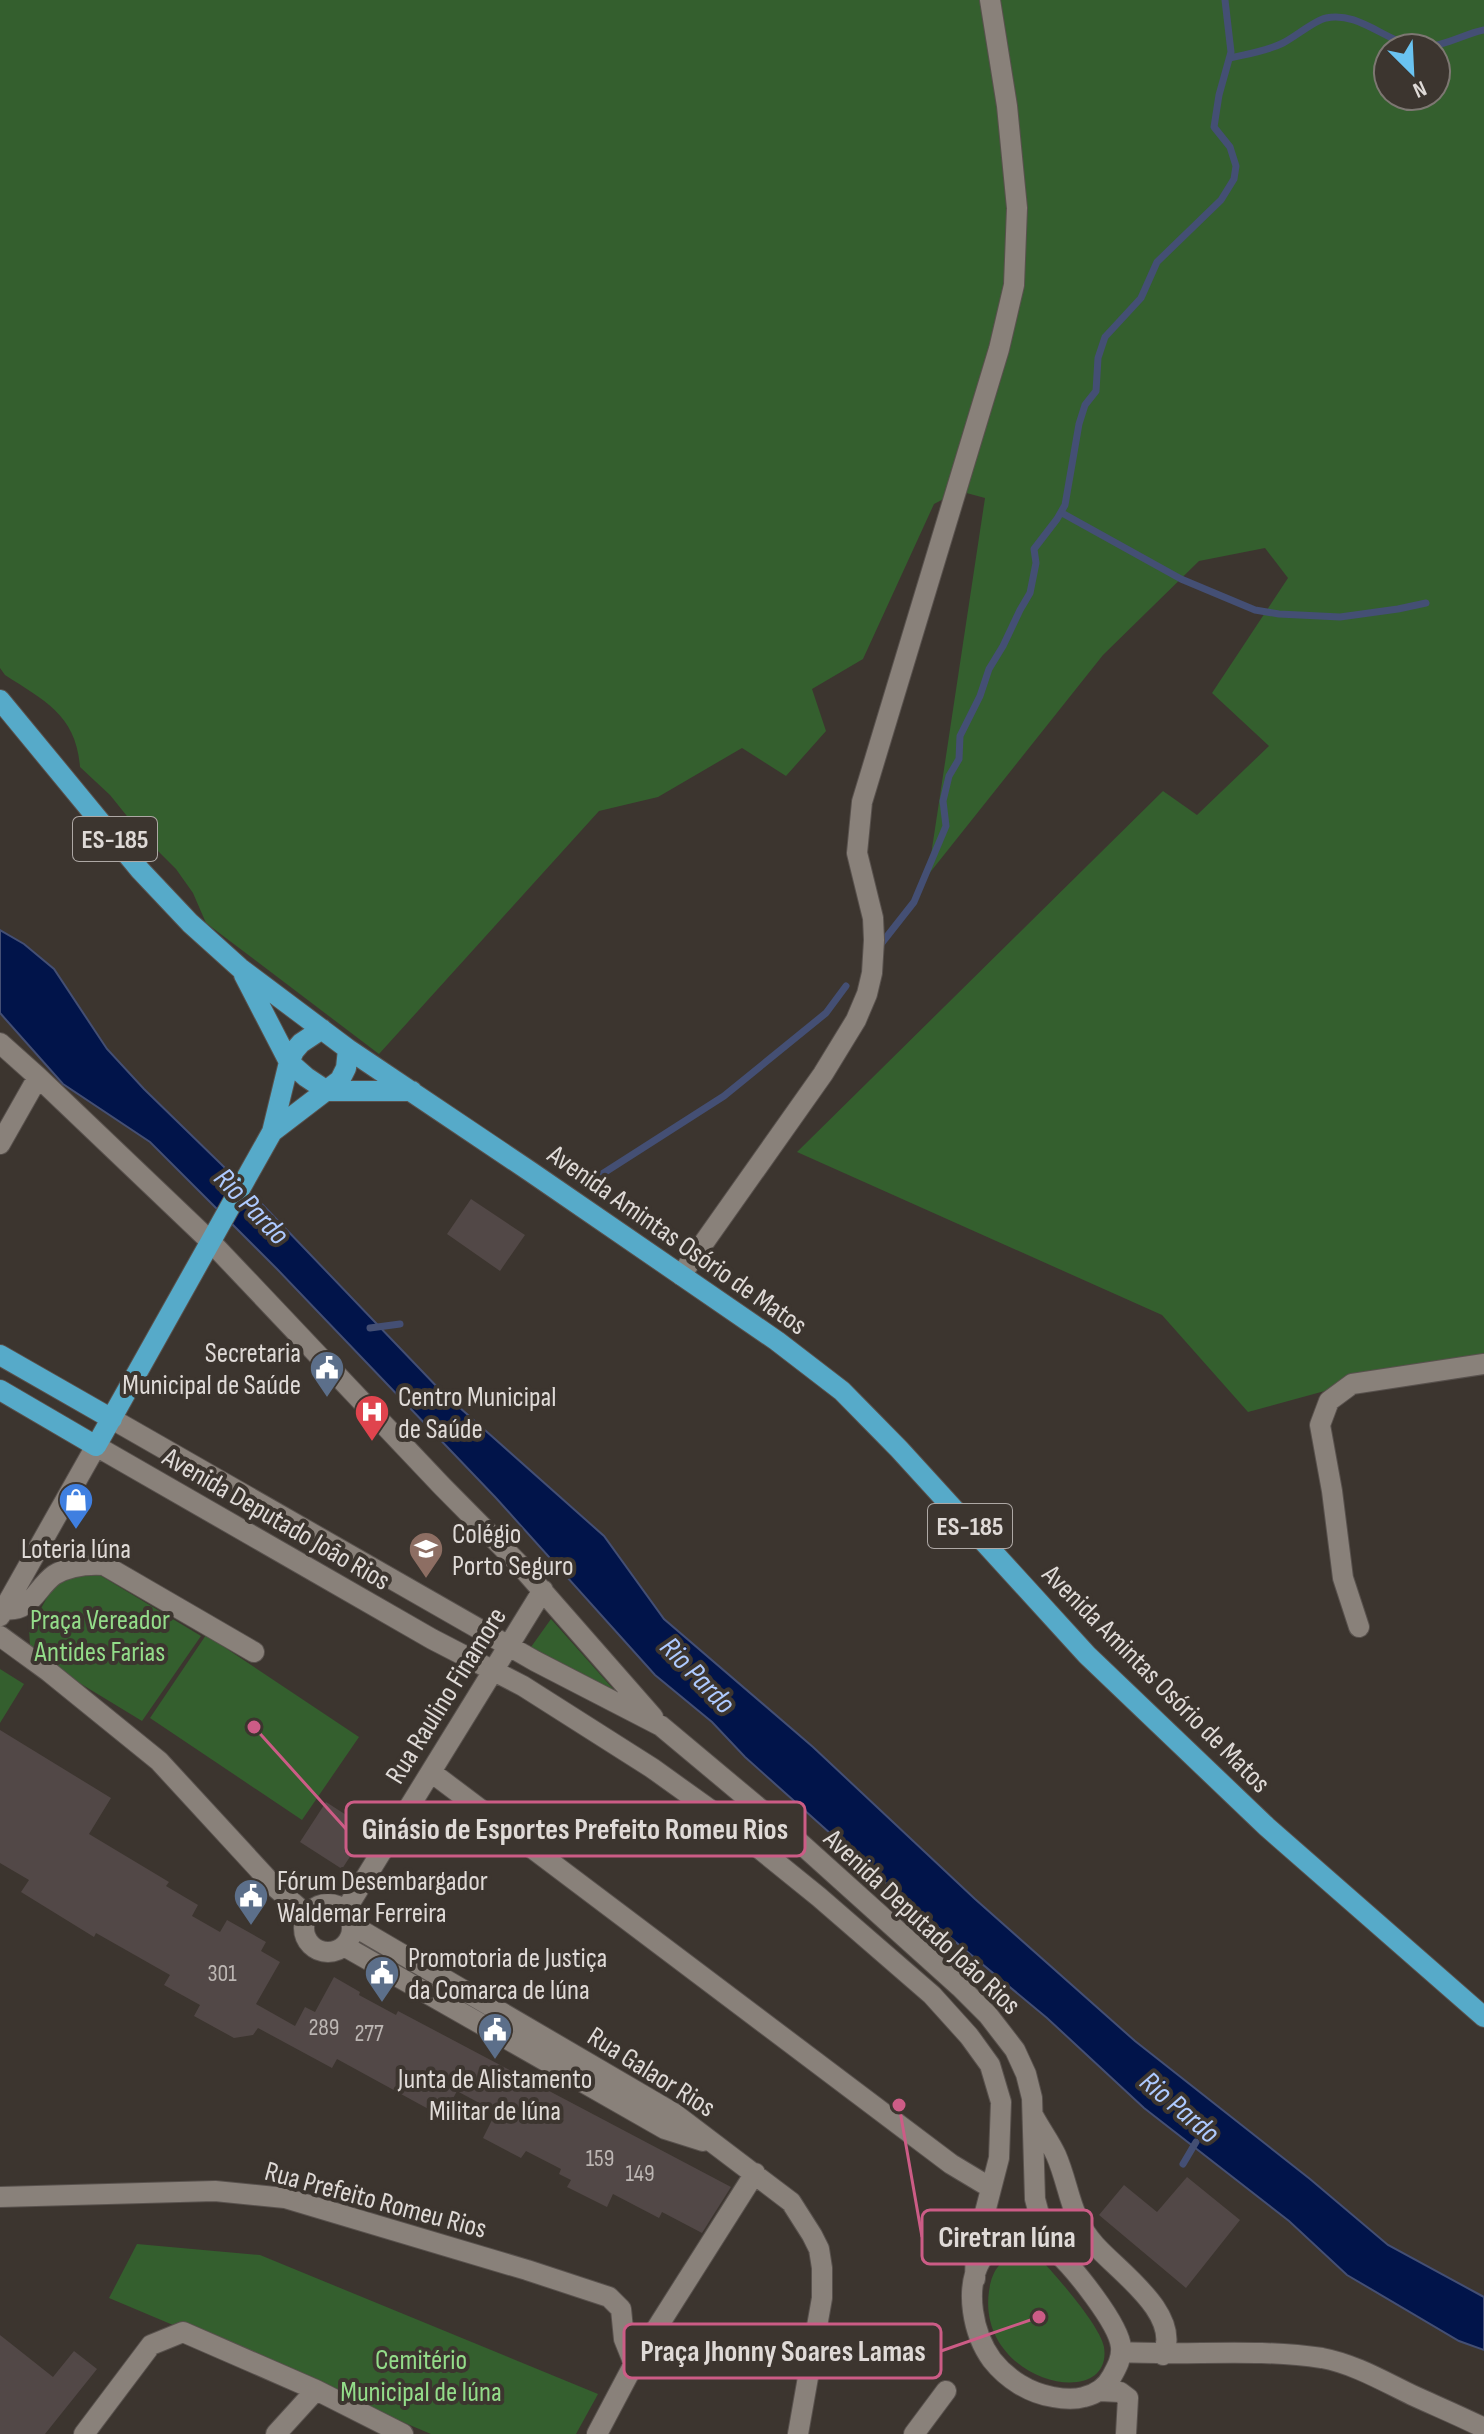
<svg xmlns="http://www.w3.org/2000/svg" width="1484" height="2434" viewBox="0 0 1484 2434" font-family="'Sofia Sans Condensed',sans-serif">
<rect width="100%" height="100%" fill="#3c352f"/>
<path fill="#345f2e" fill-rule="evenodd" d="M0,0h1484v1372l-141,14 -95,26 -86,-97 -365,-163 366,-361 34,24 72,-69 -57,-53 76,-115 -23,-30 -66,13 -96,94 -175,220 57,-377 -26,-7 -25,13 -71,155 -51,30 14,42 -40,45 -44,-28 -84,49 -59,14 -220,243 -173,-131 -13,-30 -17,-24 -33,-33 -33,-41 -30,-28c-4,-52 -35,-66 -75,-92l-5,-7zM1388,48h48v48h-48z
M98,1574l103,62 -59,85 -102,-62 -10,-14 -1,-15 25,-45 16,-10z
M551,1619l64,72 -84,-44z
M206,1635l153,102 -57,83 -152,-102z
M0,1669l24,15 -24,39z
M137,2244l123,11 338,139 -22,40h-145l-322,-136z
M1017,2255l18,3 9,5c15,16 56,63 60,84 10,66 -128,36 -115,-56 3,-19 9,-30 28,-36z"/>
<path fill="#01144a" stroke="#444f74" stroke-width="2" d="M0,930l24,14 30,25 53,80 37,40 117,114 180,188 163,145 60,83 149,128 162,152 160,142 175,138 78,66 96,52v53l-25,-9 -112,-66 -58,-54 -145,-113 -97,-90 -149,-124 -153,-137 -33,-35 -57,-47 -159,-177 -219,-229 -127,-127 -87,-58 -63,-71z"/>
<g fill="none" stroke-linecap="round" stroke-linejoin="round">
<path stroke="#444f74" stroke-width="7" d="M1230,58c18,-4 37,-7 53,-15 12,-6 32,-23 43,-25 35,-8 65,30 99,29 21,-1 39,-13 59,-17
M1062,513l119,66 74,31 24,4 61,3 58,-8 28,-6
M881,944l33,-42 32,-76 -3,-25 6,-25 10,-17 1,-23 20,-40 9,-27 14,-23 17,-36 10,-17 6,-30 -2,-14 23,-30 8,-14 14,-81 6,-19 11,-14 2,-33 7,-21 36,-39 16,-36 64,-62 13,-21 2,-13 -6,-19 -16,-20 5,-32 12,-43 -6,-52
M588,1183l136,-87 102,-83 20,-27
M370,1328l30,-4
M1183,2164l13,-22"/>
</g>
<path fill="#524847" d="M471,1199l54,36 -25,36 -53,-37z
M0,1730l111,68 -22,36 80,48 -3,4 32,19 -6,11 28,16 7,-12 39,22 -5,9 19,11 -24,42 39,22 10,-19 10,5 19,-35 26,15 -1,3 37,20 2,-4 333,176 -29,46 -40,-21 -3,6 -46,-24 -6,13 -40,-20 4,-7 -12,-6 2,-5 -35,-18 -5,7 -38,-20 13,-26 -39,-21 -14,26 -106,-58 -5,9 -74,-40 -5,7 -19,3 -40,-22 6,-11 -36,-20 6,-10 -74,-42 -2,4 -73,-45 8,-12 -29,-17z
M326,1802l42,27 -26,40 -42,-27z
M1187,2177l53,43 -54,68 -87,-73 25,-30 33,27z
M0,2335l53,42 21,-26 23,18 -52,65h-45z"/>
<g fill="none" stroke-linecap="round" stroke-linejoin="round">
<defs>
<path id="minor" d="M0,1043l38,34 173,165 231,244 76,77 135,154
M0,1144l38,-67
M681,1275l142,-201 33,-54 11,-26 5,-21 2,-33 -1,-22 -16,-65 5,-51 137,-453 15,-64 3,-77 -10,-102 -17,-106
M112,1419l423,242 126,65 128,107 171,154 28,28 27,35 11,24 6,24 3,101 4,15 15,36
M4,1609c27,4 32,-21 50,-34 15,-9 33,-11 50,-10l150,87
M0,1616l96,-170 336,193 91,47 129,82 67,48 100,81 113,98 37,41 21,29 11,37 -2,56 -23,89 -1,32
M1359,1627l-16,-49 -11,-87 -12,-66 9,-24 23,-17 132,-20
M0,1636l48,35 111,90 116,126 32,28
M431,1772l520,392 40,24
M304 1928a24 24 0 1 1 48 0a24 24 0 1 1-48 0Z
M345,1911l198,-321
M352,1925l323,189 116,88 21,33 7,14 3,19v30l-24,136
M344,1946l321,183 38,12
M1034,2117c7,13 16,25 22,38 14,32 13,61 39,90 23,26 87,69 68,110
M0,2197l215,-6 70,7 242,72 82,27 12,12 3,30 10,25
M1029,2238c10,3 19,6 27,14 18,16 63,72 65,95 1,11 -4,20 -9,29 -6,12 -16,18 -28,21 -10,3 -21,2 -31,0 -24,-4 -46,-18 -61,-37 -19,-26 -28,-71 -11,-100 10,-17 30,-21 48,-22z
M1121,2352c67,4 134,-4 201,6 32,6 61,23 90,37 24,11 48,21 72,33
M1100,2391l20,1 8,6 -2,36
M84,2434l67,-89 32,-13 133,58 87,44
M276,2434l40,-44
M597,2434l37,-70 121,-191
M914,2434l32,-43"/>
<path id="major" d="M0,700l140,170 50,53 50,45 108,81 183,123 246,169 65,50 57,58 188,206 180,172 217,190
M244,975l45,87 17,15 21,14h85
M272,1132l68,-52 6,-12 2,-19
M0,1355l112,64
M0,1390l96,56 176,-314 17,-70 5,-11 7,-8 21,-14"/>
</defs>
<use href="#minor" stroke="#58514d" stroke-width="22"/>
<use href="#major" stroke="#58514d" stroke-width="22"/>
<use href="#minor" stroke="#89817a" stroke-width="20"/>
<use href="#major" stroke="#56aac9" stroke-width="20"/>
</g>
<defs>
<symbol id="civic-pin" viewBox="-11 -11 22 30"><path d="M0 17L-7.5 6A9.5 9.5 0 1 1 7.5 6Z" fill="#5c6f8a" stroke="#3c352f"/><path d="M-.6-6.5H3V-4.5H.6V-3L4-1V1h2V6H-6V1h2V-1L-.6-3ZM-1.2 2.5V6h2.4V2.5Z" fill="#fff"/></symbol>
<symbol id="hospital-pin" viewBox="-11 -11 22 30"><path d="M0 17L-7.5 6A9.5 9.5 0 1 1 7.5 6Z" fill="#e0444e" stroke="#3c352f"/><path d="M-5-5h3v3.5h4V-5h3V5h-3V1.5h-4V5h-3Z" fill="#fff"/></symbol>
<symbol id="shop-pin" viewBox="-11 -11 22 30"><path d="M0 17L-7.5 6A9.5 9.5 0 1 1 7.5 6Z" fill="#3f7fe0" stroke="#3c352f"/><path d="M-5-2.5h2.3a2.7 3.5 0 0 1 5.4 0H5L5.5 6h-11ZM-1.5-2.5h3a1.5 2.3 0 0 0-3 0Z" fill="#fff"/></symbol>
<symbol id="school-pin" viewBox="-11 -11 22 30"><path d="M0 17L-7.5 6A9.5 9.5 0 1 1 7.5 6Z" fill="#8d6e63" stroke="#3c352f"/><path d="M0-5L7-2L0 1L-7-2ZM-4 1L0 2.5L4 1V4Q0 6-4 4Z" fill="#fff"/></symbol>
</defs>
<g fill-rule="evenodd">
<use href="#civic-pin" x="307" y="1348" width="40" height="54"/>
<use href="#hospital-pin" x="352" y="1392" width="40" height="54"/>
<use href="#shop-pin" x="56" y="1480" width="40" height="54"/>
<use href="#school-pin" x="406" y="1529" width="40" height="54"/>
<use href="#civic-pin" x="231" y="1876" width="40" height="54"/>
<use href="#civic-pin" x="362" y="1953" width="40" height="54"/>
<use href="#civic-pin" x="475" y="2010" width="40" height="54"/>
</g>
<g text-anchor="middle" stroke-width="8" stroke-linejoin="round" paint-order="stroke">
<g font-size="24" fill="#bcb6b3">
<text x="222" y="1981">301</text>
<text x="324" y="2035">289</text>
<text x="369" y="2041">277</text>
<text x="600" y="2166">159</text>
<text x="640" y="2181">149</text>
</g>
<g fill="#3c352f" stroke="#aea8a5" stroke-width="2">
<rect x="73" y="817" width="84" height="44" rx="6"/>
<rect x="928" y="1504" width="84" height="44" rx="6"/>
</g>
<g font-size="26" font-weight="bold" fill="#dfdad7">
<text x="115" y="848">ES-185</text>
<text x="970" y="1535">ES-185</text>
</g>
<g font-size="28" fill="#dfdad7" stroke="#3c352f">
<text transform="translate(678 1239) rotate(35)" y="10">Avenida Amintas Osório de Matos</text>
<text transform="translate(277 1518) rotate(30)" y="10">Avenida Deputado João Rios</text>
<text transform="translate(1157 1678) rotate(45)" y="10">Avenida Amintas Osório de Matos</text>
<text transform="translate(445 1695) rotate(-58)" y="10">Rua Raulino Finamore</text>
<text transform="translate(923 1921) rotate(43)" y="10">Avenida Deputado João Rios</text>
<text transform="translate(652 2071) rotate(32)" y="10">Rua Galaor Rios</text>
<text transform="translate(376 2199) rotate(15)" y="10">Rua Prefeito Romeu Rios</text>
</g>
<g font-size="28" fill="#dfdad7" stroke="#3c352f" text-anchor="start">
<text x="301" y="1362" text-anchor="end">Secretaria<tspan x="301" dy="32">Municipal de Saúde</tspan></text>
<text x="398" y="1406">Centro Municipal<tspan x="398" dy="32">de Saúde</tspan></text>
<text x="452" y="1543">Colégio<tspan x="452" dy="32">Porto Seguro</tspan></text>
<text x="76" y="1558" text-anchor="middle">Loteria Iúna</text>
<text x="277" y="1890">Fórum Desembargador<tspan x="277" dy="32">Waldemar Ferreira</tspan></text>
<text x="408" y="1967">Promotoria de Justiça<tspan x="408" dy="32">da Comarca de Iúna</tspan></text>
<text x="495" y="2088" text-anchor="middle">Junta de Alistamento<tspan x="495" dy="32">Militar de Iúna</tspan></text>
</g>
<g font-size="28" fill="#93dc89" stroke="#3c352f">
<text x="100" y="1629">Praça Vereador<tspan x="100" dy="32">Antides Farias</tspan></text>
<text x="421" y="2369">Cemitério<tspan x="421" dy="32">Municipal de Iúna</tspan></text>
</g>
<g font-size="30" font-style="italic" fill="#aecaff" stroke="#3c352f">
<text transform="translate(252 1206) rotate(46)" y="10">Rio Pardo</text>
<text transform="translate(698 1675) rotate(46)" y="10">Rio Pardo</text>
<text transform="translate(1180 2107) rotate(40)" y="10">Rio Pardo</text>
</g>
</g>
<path fill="none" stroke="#cc5c86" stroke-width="3" d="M254 1727L346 1829M899 2105L922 2237M1039 2317L941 2351"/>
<g fill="#cc5c86" stroke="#3c352f" stroke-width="3">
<circle cx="254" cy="1727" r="8"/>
<circle cx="899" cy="2105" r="8"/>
<circle cx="1039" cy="2317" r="8"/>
</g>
<g fill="#3c352f" stroke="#cc5c86" stroke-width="3">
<rect x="346" y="1802" width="459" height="54" rx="8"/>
<rect x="922" y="2210" width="170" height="54" rx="8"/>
<rect x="624" y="2324" width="317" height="54" rx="8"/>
</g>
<g font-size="30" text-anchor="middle" font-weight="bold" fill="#dfdad7">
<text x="575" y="1839">Ginásio de Esportes Prefeito Romeu Rios</text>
<text x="1007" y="2247">Ciretran Iúna</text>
<text x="783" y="2361">Praça Jhonny Soares Lamas</text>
</g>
<g transform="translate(1412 72) rotate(156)"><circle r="38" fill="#3c352f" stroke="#7d7772" stroke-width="2"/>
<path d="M0-6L14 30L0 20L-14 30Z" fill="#6ac3f1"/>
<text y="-12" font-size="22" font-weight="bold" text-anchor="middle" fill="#dfdad7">N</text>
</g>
</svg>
